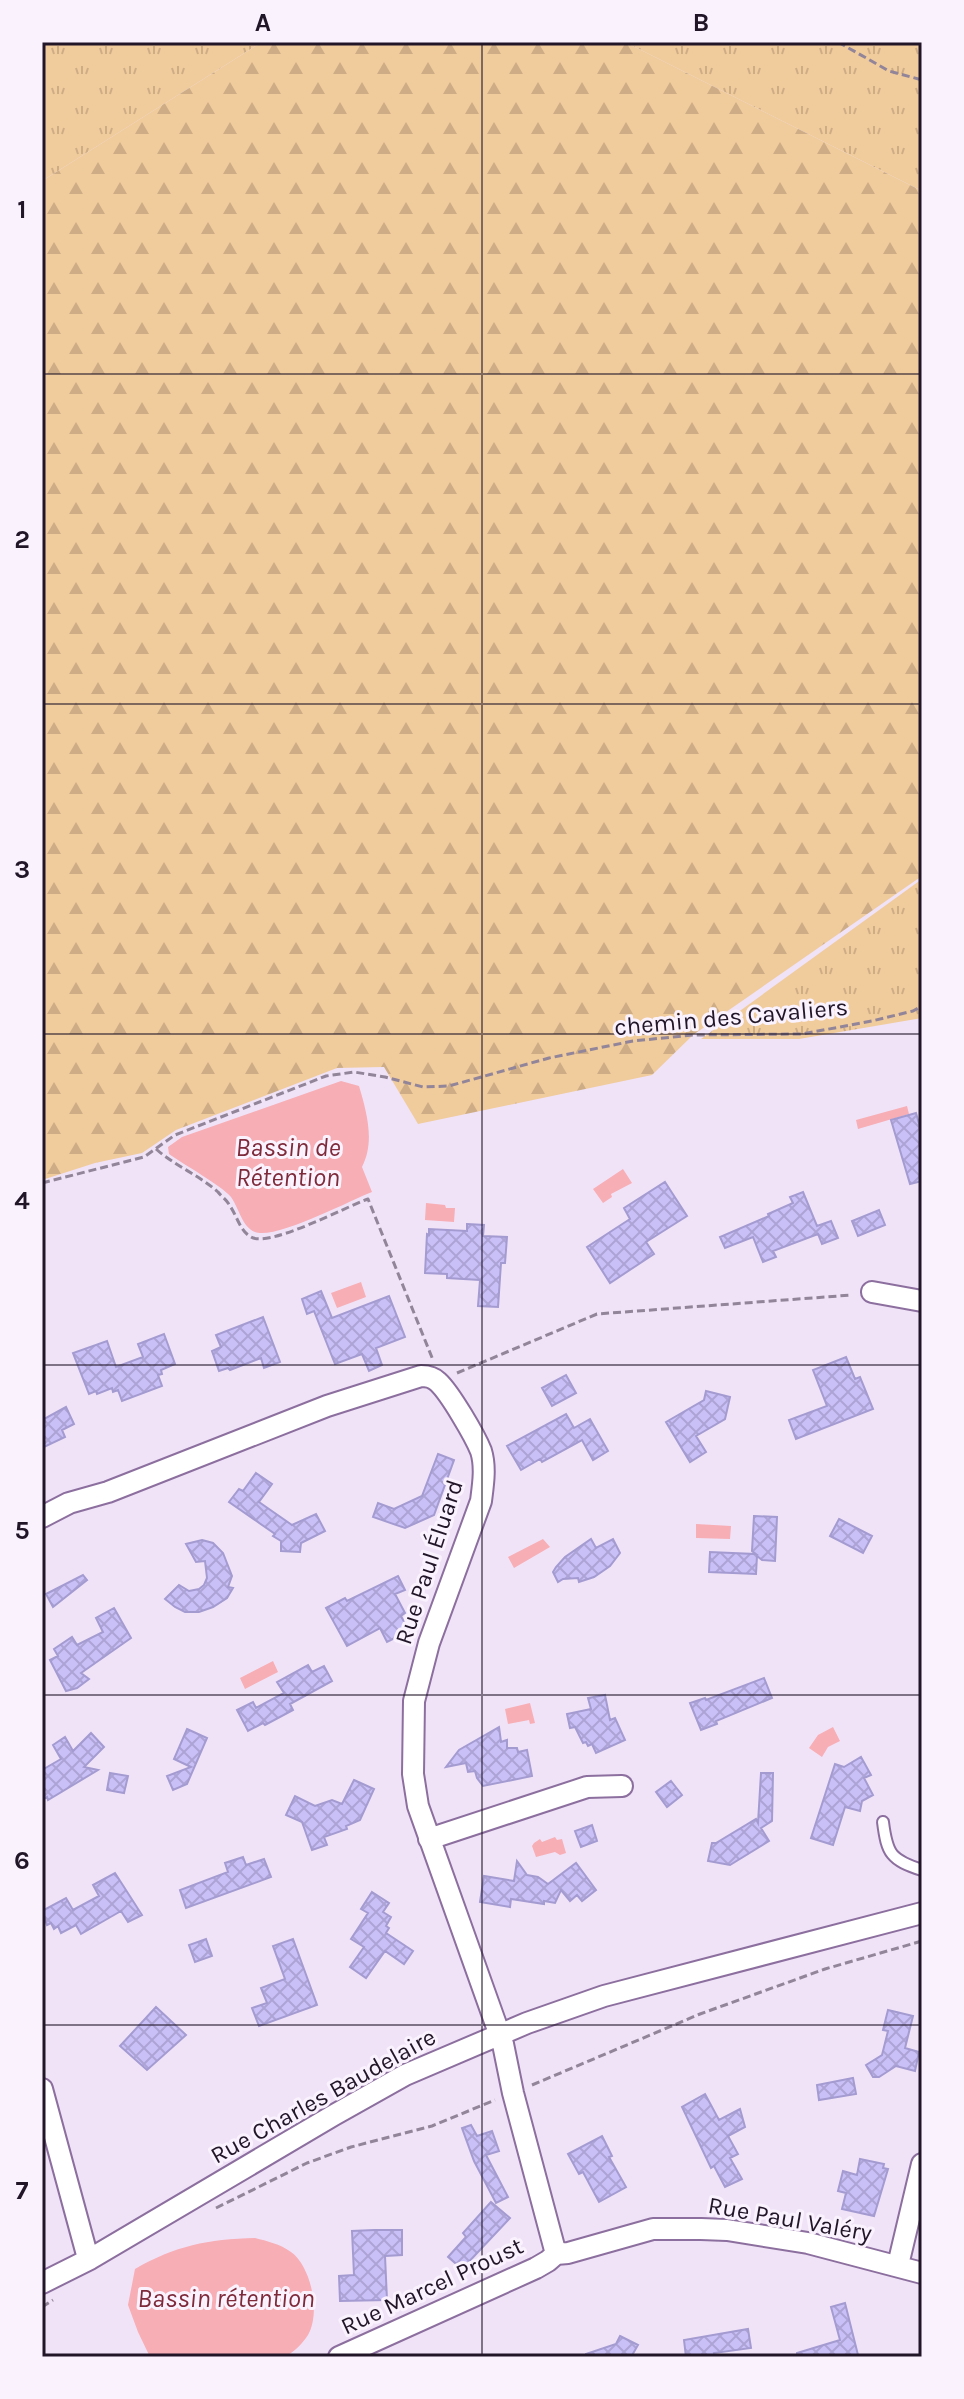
<svg xmlns="http://www.w3.org/2000/svg" width="964" height="2399" viewBox="0 0 964 2399" font-family="Karla,sans-serif">
<defs>
<pattern id="grass-tufts" width="24" height="20" patternUnits="userSpaceOnUse" patternTransform="scale(2)"><rect width="24" height="20" fill="#f0cb9c"/><path d="M3 7l-1-3M5 7V3M7 7l1-3M15 17l-1-3M17 17v-4M19 17l1-3" fill="none" stroke="#cead86"/></pattern>
<pattern id="forest-firs" width="22" height="20" patternUnits="userSpaceOnUse" patternTransform="scale(2)"><rect width="22" height="20" fill="#f0cb9c"/><path d="M5 1l3.5 6h-7zM16 11l3.5 6h-7z" fill="#cead86"/></pattern>
<pattern id="building-cross-hatch" width="8" height="8" patternUnits="userSpaceOnUse" patternTransform="scale(2)"><rect width="8" height="8" fill="#cac0f8"/><path d="M0 0l8 8M0 8l8-8" fill="none" stroke="#ada4d5"/></pattern>
</defs>
<rect width="100%" height="100%" fill="#f0e3f8"/>
<path fill="url(#grass-tufts)" d="M42,42h220l-220,139z
M625,42h297v149z
M922,879v139l-123,21h-98z"/>
<path fill="url(#forest-firs)" d="M262,42h363l297,149v685l-229,159 -41,40 -234,49 -34,-57 -47,1 -161,62 -34,23 -47,10 -53,17v-999z"/>
<path fill="#f7aeb5" d="M341,1081l18,5c8,27 16,56 3,81l10,25c-23,9 -97,48 -117,40 -13,-5 -16,-24 -24,-35 -9,-11 -48,-33 -62,-43l-1,-7 14,-10z
M907,1106l2,8 -51,15 -2,-9z
M623,1169l9,14 -21,11 1,3 -9,6 -10,-14z
M426,1203l19,2 1,3h9l-1,14 -29,-2z
M361,1282l5,15 -29,11 -6,-15z
M696,1524l35,2 -1,13 -34,-1z
M543,1539l7,8 -36,21 -6,-11z
M273,1661l5,11 -33,17 -5,-11z
M530,1703l5,20 -5,1 -1,-4 -21,4 -3,-15z
M833,1727l7,14 -12,6 -6,10 -13,-9 9,-13z
M555,1837l2,3 5,-1 4,14 -6,2 -5,-3 -19,5 -4,-11 2,-3 6,-4 2,3z
M255,2238c12,3 25,6 36,14 20,14 30,61 17,83 -5,8 -14,17 -23,22h-135l-12,-25 -10,-27 7,-36c40,-23 73,-30 120,-31z"/>
<path fill="url(#building-cross-hatch)" stroke="#a49bd1" stroke-width="2" d="M916,1113l6,21v47l-12,3 -19,-64z
M665,1182l22,34 -41,26 8,12 -44,29 -23,-36 43,-28 -6,-11z
M803,1192l14,34 14,-5 7,17 -16,6 -4,-10 -45,17 3,6 -13,5 -10,-25 -28,11 -5,-11 49,-21 -1,-2 25,-11 -3,-6z
M879,1210l6,15 -27,11 -6,-15z
M467,1224l17,1 -1,11 24,1 -2,26h-4l-3,44 -20,-1 2,-26 -33,-2v-4l-22,-1 2,-39 2,1v-6l38,2z
M321,1291l11,27 57,-22 16,41 -29,11 6,17 -13,6 -7,-17 -27,10 -21,-53 -7,3 -5,-15z
M263,1317l17,45 -16,6 -3,-10 -31,12 -2,-2 -9,3 -7,-20 9,-4 -5,-12z
M164,1334l11,30 -14,6 1,4 -4,1 4,11 -40,15 -4,-11 -5,2 -1,-4 -15,6 -1,-3 -7,3 -16,-41 34,-12 9,26 27,-10 -5,-13z
M846,1357l9,22 5,-2 13,32 -77,30 -7,-19 38,-14 -14,-36z
M566,1375l10,18 -24,13 -10,-18z
M706,1391l24,6 -5,22 -29,17 10,16 -16,10 -24,-40 38,-22z
M66,1407l8,17 -12,6 3,7 -23,11v-28z
M566,1414l8,14 16,-9 18,32 -15,9 -11,-20 -40,22 -2,-3 -19,11 -14,-24z
M438,1454l16,6 -20,55 -29,13 -32,-11 5,-14 16,6 28,-13z
M256,1473l16,11 -13,18 33,23 24,-11 9,17 -24,12 -1,9 -19,-1v-10l-8,-5 2,-2 -46,-32 10,-13 4,2z
M754,1516l23,1 -2,44 -13,-1 -5,-4 -1,18 -47,-2 1,-20 46,2 -4,-3z
M839,1519l33,17 -9,17 -33,-17z
M591,1539l5,9 17,-9 7,14 -10,13 -16,11 -15,5 -1,-4 -15,1 -5,3 -5,-10 3,-5 9,-10z
M202,1540l11,3 10,10 9,23 -4,11 5,1 -6,10 -14,9 -14,5h-14l-10,-5 -10,-8 14,-14 10,6 10,-2 5,-4 3,-7 -2,-17 -9,1 -10,-18z
M83,1575l4,5 -34,27 -7,-13z
M398,1576l7,14 -10,4 10,19 -4,3 8,15 -22,11 -7,-14 -33,18 -21,-38 19,-10 2,3z
M114,1608l17,30 -50,35 8,6 -12,9 -11,3 -16,-31 8,-4 -4,-7 18,-12 5,8 26,-13 -7,-14z
M308,1665l4,7 12,-6 8,15 -42,23 3,6 -28,15 -2,-2 -15,8 -11,-21 16,-8 3,6 28,-15 -7,-11z
M764,1678l8,20 -56,23 1,3 -16,6 -11,-27 15,-5 1,2z
M605,1695l5,25 5,-2 10,22 -29,13 -4,-9 -4,2 -2,-4 -3,1 -8,-16 -5,1 -3,-14 24,-5 -3,-11z
M499,1727l2,15 6,-2v8h10l1,4 9,-2 5,26 -49,10 -6,-8 -2,-7 -7,1 -2,-9 -20,4 13,-17z
M187,1729l20,9 -20,46 -14,6 -6,-14 24,-9 -17,-8z
M91,1733l13,14 -20,20 14,3 -50,30 -1,-3 -5,3v-30l19,-11 -8,-14 12,-8 8,14z
M861,1757l10,18 -7,3 9,17 -11,6 -2,10 -15,-4 -12,38 -22,-7 24,-74 9,3z
M110,1773l18,3 -4,17 -17,-3z
M761,1773h12l-1,48 -11,7 8,13 -39,24 -22,-4 4,-18h4l40,-24 2,4z
M354,1780l20,9 -14,31 -14,6 1,3 -23,8 3,8 -15,5 -10,-28 -16,-7 9,-19 20,10 17,-6 10,4z
M671,1781l11,14 -15,12 -11,-15z
M592,1825l5,16 -16,6 -6,-16z
M243,1857l3,8 18,-6 7,18 -85,31 -6,-18 48,-18 -3,-9z
M517,1861l10,14 11,2 10,7 28,-21 20,27 -14,11 -5,-6 -7,6 -9,-11 -6,13 -11,-2v3l-33,-5 -1,8 -30,-5 4,-26 30,5z
M115,1873l27,42 -14,7 -7,-11 -40,23 -5,-9 -15,8 -3,-7 -4,3 -3,-6 -4,2 -5,-14 24,-13 7,12 26,-14 -6,-11z
M372,1892l17,11 -6,9 8,5 -5,9 3,2 -3,5 27,18 -9,13 -19,-13 -19,27 -16,-11 14,-20 -13,-8 17,-26 -7,-4z
M206,1939l6,17 -17,6 -6,-17z
M293,1939l24,66 -58,21 -7,-18 15,-5 -6,-15 24,-9 -12,-33z
M156,2007l30,28 -39,35 -27,-24z
M888,2010l25,6 -8,32 14,4 -4,19 -19,-5 -17,11h-6l-7,-12 16,-10 6,-24 -5,-1z
M853,2078l3,16 -37,6 -2,-15z
M705,2094l14,26 21,-11 5,18 -17,9 10,18 -8,4 12,21 -17,8 -11,-21 -3,2 -29,-61z
M471,2125l6,11 15,-5 7,20 -13,4 22,42 -12,6 -22,-42 -12,-33z
M602,2136l10,20 -3,1 17,30 -27,15 -16,-30 -4,2 -11,-20z
M860,2159l24,5 -1,4 5,1 -14,47 -32,-7 4,-16 -8,-2 5,-20 14,4z
M491,2202l19,16 -48,51 -14,-12 18,-20 -3,-4z
M374,2230h28v25l-17,1 2,44 -47,1 -1,-25 15,-1 -2,-44z
M845,2303l13,52 -8,2h-53v-4l43,-13 -9,-33z
M748,2329l3,19 -37,5 1,4h-29l-2,-17z
M620,2336l18,9 -7,12h-45v-3l30,-10z"/>
<g fill="none" stroke-linecap="round" stroke-linejoin="round">
<defs>
<path id="lane" d="M883,1822c4,32 8,38 39,48"/>
<path id="street" d="M872,1292l50,9
M42,1517l27,-14 39,-11 219,-86 94,-30c7,0 12,1 17,6 12,11 37,54 43,69 5,16 2,34 0,50l-52,142 -15,58 -1,73 5,32 85,238 10,49 43,161 -8,7 -12,7 -197,89
M429,1839l158,-52 35,-1
M42,2089l44,162 4,8
M556,2254l12,-1 85,-24h48l26,1 81,13 114,30
M898,2265l24,-101
M42,2283l48,-24 244,-144 71,-40 122,-52 77,-27 318,-83"/>
</defs>
<use href="#lane" stroke="#8c6f9e" stroke-width="14"/>
<use href="#street" stroke="#8c6f9e" stroke-width="24"/>
<path stroke="#928599" stroke-width="3" stroke-dasharray="8 4" stroke-linecap="butt" d="M838,42l51,29 33,9
M156,1149c19,17 43,26 62,43 4,5 9,8 12,14 7,10 10,25 21,31 18,11 94,-30 117,-38l65,161
M42,1183l102,-26 31,-22 151,-59 28,-4 31,5 38,10 26,-1 100,-28 84,-17 60,-6 109,-1 70,-13 41,-10 9,-5
M457,1373l140,-59 255,-19
M532,2085l168,-71 125,-45 97,-28
M216,2208l91,-45 44,-16 81,-21 63,-26
M42,2307l11,-7"/>
<use href="#lane" stroke="#fff" stroke-width="10"/>
<use href="#street" stroke="#fff" stroke-width="20"/>
</g>
<path fill="none" stroke="#211528" stroke-width="2" stroke-opacity="0.55" d="M482,42v2315M42,374h880M42,704h880M42,1034h880M42,1365h880M42,1695h880M42,2025h880"/>
<g text-anchor="middle" stroke-width="6" stroke-linejoin="round" paint-order="stroke">
<g font-size="24" fill="#211528" stroke="#faf3fe">
<text transform="translate(731 1017) rotate(-5)" y="8">chemin des Cavaliers</text>
<text transform="translate(429 1562) rotate(-72)" y="8">Rue Paul Éluard</text>
<text transform="translate(323 2096) rotate(-29)" y="8">Rue Charles Baudelaire</text>
<text transform="translate(790 2219) rotate(10)" y="8">Rue Paul Valéry</text>
<text transform="translate(432 2286) rotate(-25)" y="8">Rue Marcel Proust</text>
</g>
<g font-size="26" font-style="italic" fill="#7e2a3a" stroke="#faf3fe">
<text x="288" y="1156">Bassin de<tspan x="288" dy="30">Rétention</tspan></text>
<text x="226" y="2307">Bassin rétention</text>
</g>
</g>
<rect width="964" height="2399" fill="none" stroke="#faf3fe" stroke-width="88"/>
<rect x="44" y="44" width="876" height="2311" fill="none" stroke="#211528" stroke-width="3"/>
<g font-size="26" text-anchor="middle" font-weight="bold" fill="#211528">
<text x="263" y="31">A</text>
<text x="701" y="31">B</text>
<text x="22" y="218">1</text>
<text x="22" y="548">2</text>
<text x="22" y="878">3</text>
<text x="22" y="1209">4</text>
<text x="22" y="1539">5</text>
<text x="22" y="1869">6</text>
<text x="22" y="2199">7</text>
</g>
</svg>
